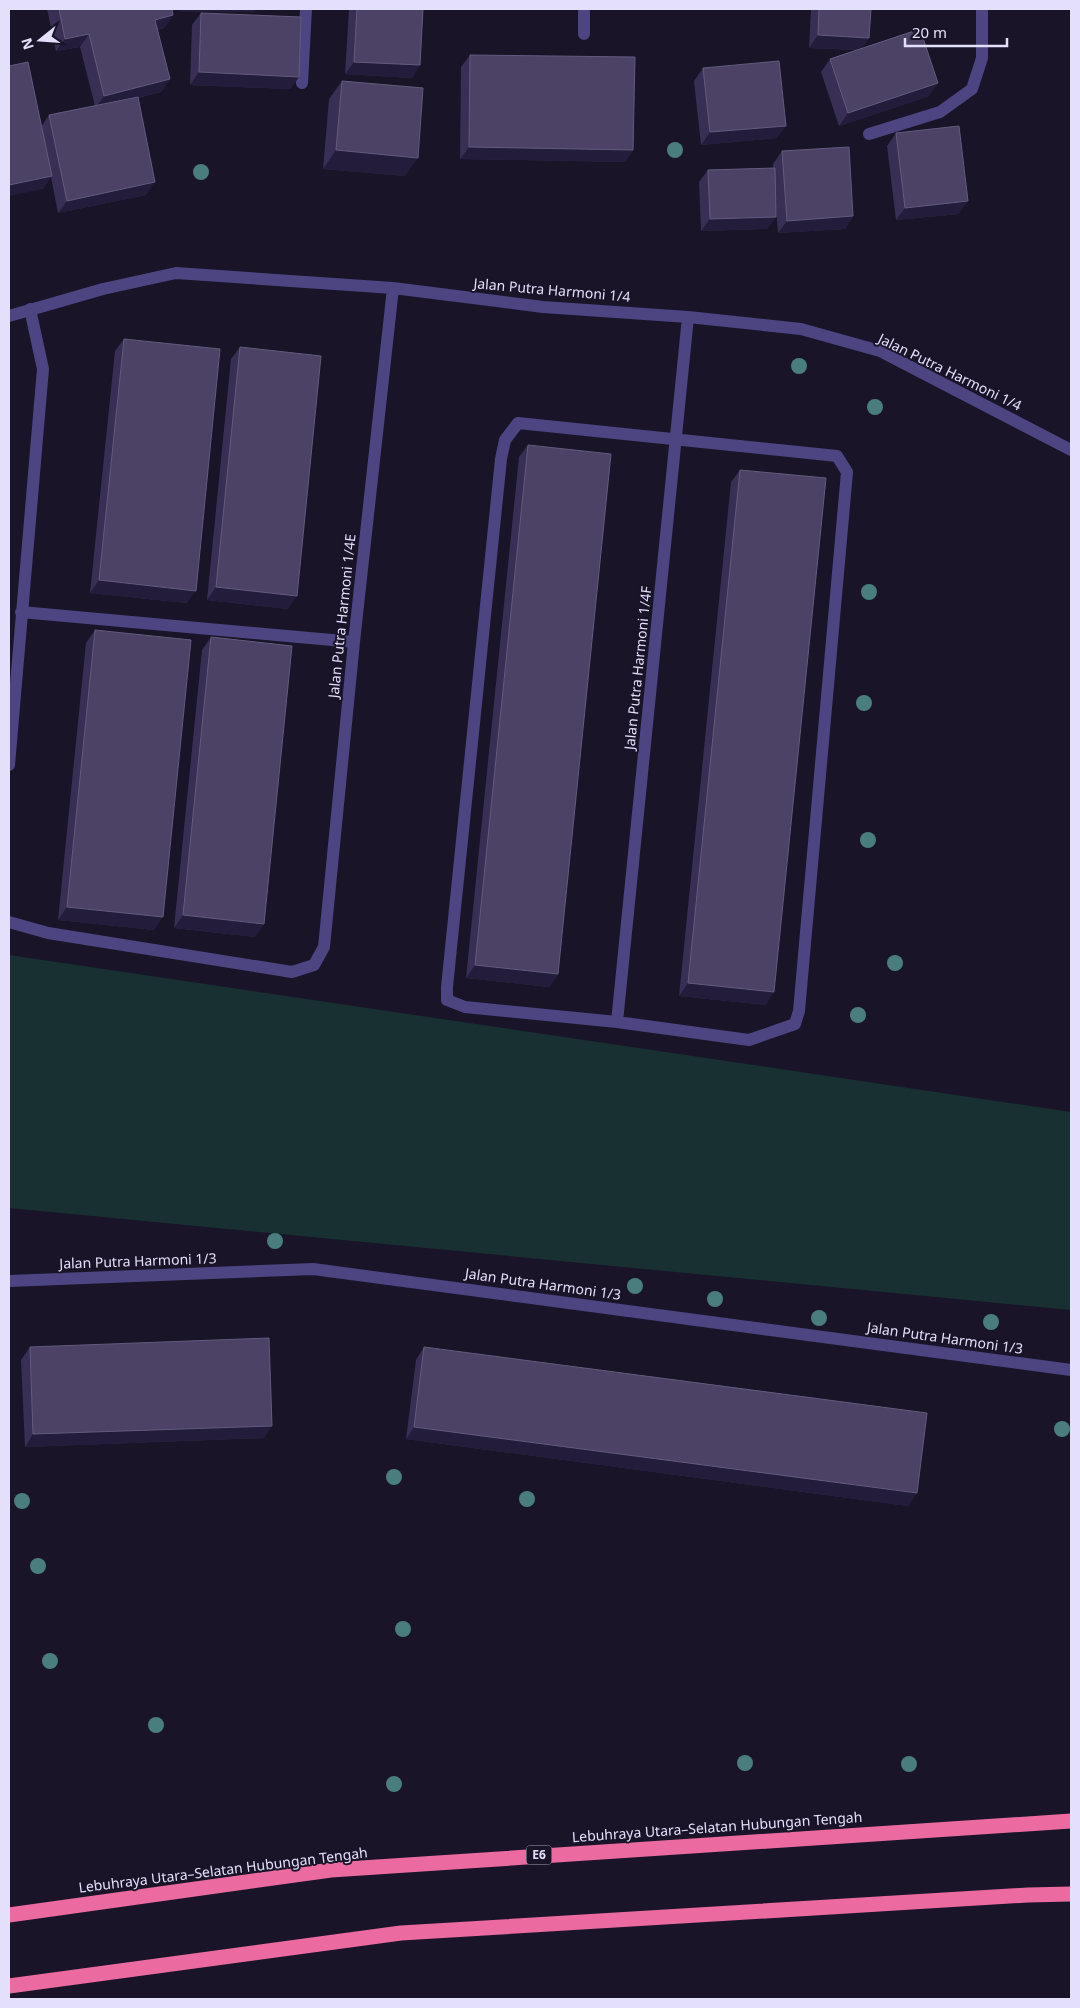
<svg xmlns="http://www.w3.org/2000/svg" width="1080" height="2008" viewBox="0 0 1080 2008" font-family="'Noto Sans',sans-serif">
<rect width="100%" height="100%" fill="#191428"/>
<path fill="#183031" d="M9,955l1062,157v198l-1062,-102z"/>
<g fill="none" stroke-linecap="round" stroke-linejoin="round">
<path stroke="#4c4581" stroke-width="12" d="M584,34v-25
M302,83l4,-74
M869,134l71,-22 32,-23 10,-31v-49
M9,316l94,-27 73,-16 217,15 150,19 145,10 113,12 79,22 191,99
M518,423l319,33 10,16 -48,539 -4,13 -46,16 -132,-18 -152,-15 -18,-7v-13l54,-528 4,-19z
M21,612l333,30
M9,765l34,-396 -13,-60
M9,922l39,11 244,39 22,-7 10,-18 30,-305 39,-354
M617,1022l71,-705
M9,1281l304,-12 758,101"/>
<path stroke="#eb6a9f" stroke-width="15" d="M9,1915l322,-45 740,-49
M9,1986l392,-53 627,-38 43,-1"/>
</g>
<g fill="#4a7d7d">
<circle cx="675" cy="150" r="8"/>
<circle cx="201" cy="172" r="8"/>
<circle cx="799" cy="366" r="8"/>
<circle cx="875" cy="407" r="8"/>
<circle cx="869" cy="592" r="8"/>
<circle cx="864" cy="703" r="8"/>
<circle cx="868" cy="840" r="8"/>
<circle cx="895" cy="963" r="8"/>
<circle cx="858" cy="1015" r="8"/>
<circle cx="275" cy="1241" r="8"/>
<circle cx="635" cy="1286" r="8"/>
<circle cx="715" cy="1299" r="8"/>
<circle cx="819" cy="1318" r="8"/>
<circle cx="991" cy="1322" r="8"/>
<circle cx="1062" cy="1429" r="8"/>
<circle cx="394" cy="1477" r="8"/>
<circle cx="527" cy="1499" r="8"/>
<circle cx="22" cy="1501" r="8"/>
<circle cx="38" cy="1566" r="8"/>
<circle cx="403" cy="1629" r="8"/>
<circle cx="50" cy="1661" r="8"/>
<circle cx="156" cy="1725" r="8"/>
<circle cx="745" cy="1763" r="8"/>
<circle cx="909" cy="1764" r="8"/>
<circle cx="394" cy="1784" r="8"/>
</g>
<path fill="#392f54" d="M47,9h125l1,6 -9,13 -7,2 13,49 -9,13 -23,6 8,97 -88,18 -7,-36 -8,12 -2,-62 8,-12 46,-9 -15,-59 -24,4z
M349,9h74l-3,56 -8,13 -67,-4z
M811,9h60l-9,40 67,47 -90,30 -18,-54 9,-13 27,-9 -48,-2z
M201,13l98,64 -9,12 -100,-4 2,-60z
M470,55l163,95 -8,12 -165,-3 1,-92z
M703,68l74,70 -76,7 -7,-64z
M342,81l63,95 -82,-7 6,-70z
M896,133l63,81 -63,6 -9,-74z
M782,151l71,65 -8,13 -67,4 -3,-35 1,19 -9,12 -66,2 -2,-49 9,-12 65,-2v-4z
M124,339l63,264 -97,-10 25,-242z
M240,347l48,262 -81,-9 24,-241z
M528,445l30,529 -9,13 -83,-9 53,-521z
M740,470l26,535 -87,-9 52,-514z
M95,630l59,300 -96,-10 28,-277z
M211,637l44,300 -81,-9 28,-278z
M30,1347l234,91 -239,9 -4,-87z
M424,1347l484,159 -502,-67 10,-79z"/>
<path fill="#241c3b" d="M181,9h75l-1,3h-76z
M173,15l-9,13 -18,4 9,-12z
M89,34l-9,13 -24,4 9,-12z
M818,35l51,3 -8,12 -52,-2z
M354,62l66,3 -8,13 -67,-4z
M199,72l100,5 -9,12 -100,-4z
M170,79l-9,13 -66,16 9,-12z
M938,83l-9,13 -90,30 9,-13z
M786,126l-9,12 -76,7 9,-13z
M469,147l164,3 -8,12 -165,-3z
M336,150l82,8 -13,18 -82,-7z
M52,176l-9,13 -34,7v-11z
M155,182l-9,13 -88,18 9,-12z
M968,201l-9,13 -63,6 9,-12z
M853,216l-8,13 -67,4 9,-12z
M776,217l-9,12 -66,2 9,-12z
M99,580l97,11 -9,12 -97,-10z
M216,587l81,9 -9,13 -81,-9z
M67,907l96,10 -9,13 -96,-10z
M183,915l81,9 -9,13 -81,-9z
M475,965l83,9 -9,13 -83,-9z
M688,983l86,9 -8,13 -87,-9z
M272,1426l-8,12 -239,9 8,-13z
M414,1427l503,66 -9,13 -502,-67z"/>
<path fill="#4b4266" stroke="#635b7d" d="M59,9h113l1,6 -18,5 15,59 -66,17 -15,-62 -24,5z
M357,9h66l-3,56 -66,-3z
M819,9h52l-2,29 -51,-3z
M201,13l100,4 -2,60 -100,-5z
M920,29l18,54 -90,30 -18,-54z
M470,55l165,2 -2,93 -164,-3z
M779,61l7,65 -76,6 -7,-64z
M28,62l24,114 -43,9v-119z
M342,81l81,7 -5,70 -82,-8z
M138,97l17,85 -88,19 -18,-86z
M959,126l9,75 -63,7 -9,-75z
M849,147l4,69 -66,5 -5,-70z
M775,168l1,49 -66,2 -2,-49z
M124,339l96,10 -24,242 -97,-11z
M240,347l81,9 -24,240 -81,-9z
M528,445l83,9 -53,520 -83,-9z
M740,470l86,8 -52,514 -86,-9z
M95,630l96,10 -28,277 -96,-10z
M211,637l81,9 -28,278 -81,-9z
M269,1338l3,88 -239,8 -3,-87z
M424,1347l503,66 -10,80 -503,-66z"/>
<g text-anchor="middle" stroke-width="4" stroke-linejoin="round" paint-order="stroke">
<rect fill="#191428" stroke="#a7a2bc" stroke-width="1" x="526.5" y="1845.5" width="25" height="19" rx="4"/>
<g font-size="12" font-weight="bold" fill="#e4dffb">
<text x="539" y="1859">E6</text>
</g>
<g font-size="14" fill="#e4dffb" stroke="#191428">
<text transform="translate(552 290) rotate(5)" y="5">Jalan Putra Harmoni 1/4</text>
<text transform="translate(950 372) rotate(26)" y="5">Jalan Putra Harmoni 1/4</text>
<text transform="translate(342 616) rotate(-84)" y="5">Jalan Putra Harmoni 1/4E</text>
<text transform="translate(638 668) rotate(-84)" y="5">Jalan Putra Harmoni 1/4F</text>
<text transform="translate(138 1261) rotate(-2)" y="5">Jalan Putra Harmoni 1/3</text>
<text transform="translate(543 1284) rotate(8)" y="5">Jalan Putra Harmoni 1/3</text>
<text transform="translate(945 1338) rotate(8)" y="5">Jalan Putra Harmoni 1/3</text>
<text transform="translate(717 1827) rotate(-4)" y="5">Lebuhraya Utara–Selatan Hubungan Tengah</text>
<text transform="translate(223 1870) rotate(-7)" y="5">Lebuhraya Utara–Selatan Hubungan Tengah</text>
</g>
</g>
<rect width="1080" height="2008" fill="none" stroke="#e4dffb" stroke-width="20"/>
<g transform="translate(40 40) rotate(253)" stroke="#191428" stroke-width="4" paint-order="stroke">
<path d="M0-4L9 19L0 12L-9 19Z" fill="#e4dffb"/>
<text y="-8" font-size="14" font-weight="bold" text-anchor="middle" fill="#e4dffb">N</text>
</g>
<path d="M905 38v8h102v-8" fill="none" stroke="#e4dffb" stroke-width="2.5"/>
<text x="912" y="38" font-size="15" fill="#e4dffb" stroke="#191428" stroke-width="4" paint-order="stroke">20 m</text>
</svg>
